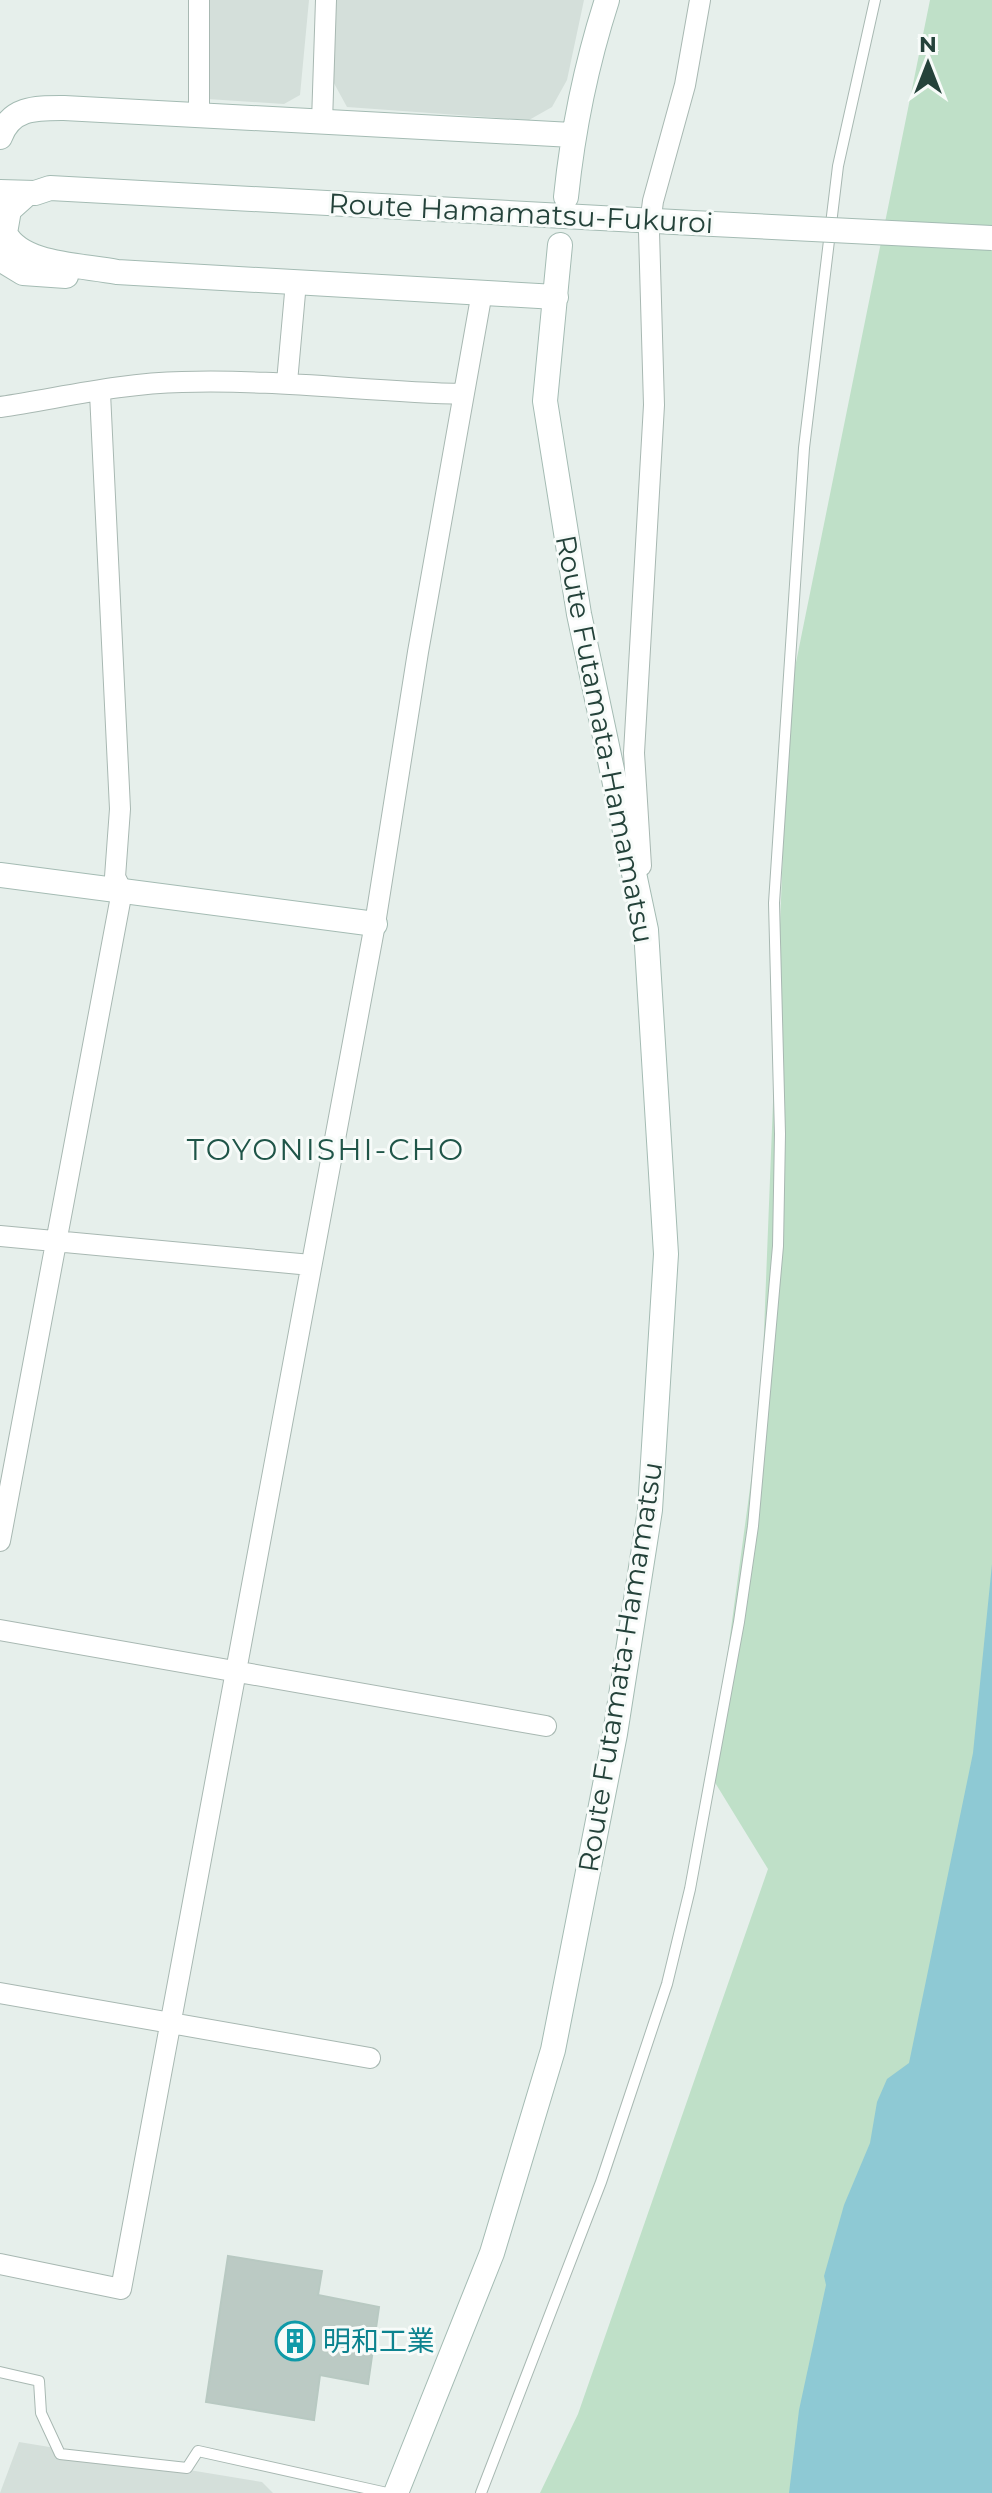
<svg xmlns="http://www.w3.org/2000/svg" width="992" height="2493" viewBox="0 0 992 2493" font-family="Montserrat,'Noto Sans JP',sans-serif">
<rect width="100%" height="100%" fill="#e6efeb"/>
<path fill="#d4dfda" d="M210,0h99l-9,95 -16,9 -76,-5z
M335,0h249l-17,80 -15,27 -23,13 -182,-13 -17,-31z
M19,2442l243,40 11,11h-273z"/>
<path fill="#bfe0c8" d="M930,0h62v2493h-452l38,-79 190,-545 -57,-93 50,-369 28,-710z"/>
<path fill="#8ec9d4" d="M992,1564v929h-203l10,-83 27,-125 -2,-9 20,-71 26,-62 7,-41 10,-23 22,-16 64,-310z"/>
<path fill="#bbcac4" stroke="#b8c9c2" stroke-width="2" d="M228,2256l94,15 -4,24 61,12 -11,77 -48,-9 -6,45 -108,-18z"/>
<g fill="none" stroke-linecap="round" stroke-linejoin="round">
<defs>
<path id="lane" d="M0,2372l39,9 2,32 19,41 127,14 11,-17 189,42
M481,2493l120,-311 66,-198 23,-95 49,-267 14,-96 25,-280 2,-112 -6,-231 30,-455 34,-282 37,-166"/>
<path id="street" d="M199,0v116
M322,122l4,-122
M287,382l9,-100
M0,407c60,-9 122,-24 182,-25 94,-3 187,10 281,12
M641,866l-7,-113 20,-348 -5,-173 4,-31 32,-116 15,-85
M0,1236l311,29
M0,1541l122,-650 -7,-14 5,-68 -20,-416
M0,1630l546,96
M0,1993l370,65
M0,2264l121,25 254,-1365 43,-272 64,-360"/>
<path id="secondary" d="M0,137c11,-30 36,-29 64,-29l508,27
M0,192l35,1 15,-5 643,35
M28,193l-19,17 -4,23c16,33 78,32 112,39l439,25
M566,197c7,-68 20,-132 41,-197
M0,259l23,14 43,3
M0,875l375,49
M396,2493l96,-240 61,-203 62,-316 35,-224 16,-256 -20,-324 -67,-316 -34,-213 15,-156"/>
</defs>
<use href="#lane" stroke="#a8b8b2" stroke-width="12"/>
<use href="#street" stroke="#a8b8b2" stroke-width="22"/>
<use href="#secondary" stroke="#a4bbb3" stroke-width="26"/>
<use href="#lane" stroke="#fff" stroke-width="10"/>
<use href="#street" stroke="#fff" stroke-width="20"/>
<use href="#secondary" stroke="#fff" stroke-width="24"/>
<defs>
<path id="secondary-bridge" d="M693,223l299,15"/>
</defs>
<use href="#secondary-bridge" stroke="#a4bbb3" stroke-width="26" stroke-linecap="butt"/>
<use href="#secondary-bridge" stroke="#fff" stroke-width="24"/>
</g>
<defs>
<symbol id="building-ring" viewBox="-11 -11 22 22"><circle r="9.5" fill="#f7fbf9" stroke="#0f9aa8" stroke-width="1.5"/><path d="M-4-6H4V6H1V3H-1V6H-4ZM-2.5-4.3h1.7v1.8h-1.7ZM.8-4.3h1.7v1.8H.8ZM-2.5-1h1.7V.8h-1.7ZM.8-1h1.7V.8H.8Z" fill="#0f9aa8"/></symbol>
</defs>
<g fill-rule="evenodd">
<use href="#building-ring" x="273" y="2319" width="44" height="44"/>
</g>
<g text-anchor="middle" stroke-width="6" stroke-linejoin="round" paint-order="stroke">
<g font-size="28" fill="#24423a" stroke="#f7fbf9">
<text transform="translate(521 213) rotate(3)" y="10">Route Hamamatsu-Fukuroi</text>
<text transform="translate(605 739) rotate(79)" y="10">Route Futamata-Hamamatsu</text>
<text transform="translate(620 1667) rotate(-81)" y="10">Route Futamata-Hamamatsu</text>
</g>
<g font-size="28" fill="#0d838f" stroke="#f7fbf9" text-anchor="start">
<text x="323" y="2351">明和工業</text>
</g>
<g font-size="30" letter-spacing="2" fill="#1f5548" stroke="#f7fbf9">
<text x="326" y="1160">TOYONISHI-CHO</text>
</g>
</g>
<g transform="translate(928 64)" stroke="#f7fbf9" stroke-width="6" paint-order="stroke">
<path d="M0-6L14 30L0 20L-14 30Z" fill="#24423a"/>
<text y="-12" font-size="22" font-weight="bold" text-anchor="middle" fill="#24423a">N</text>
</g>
</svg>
